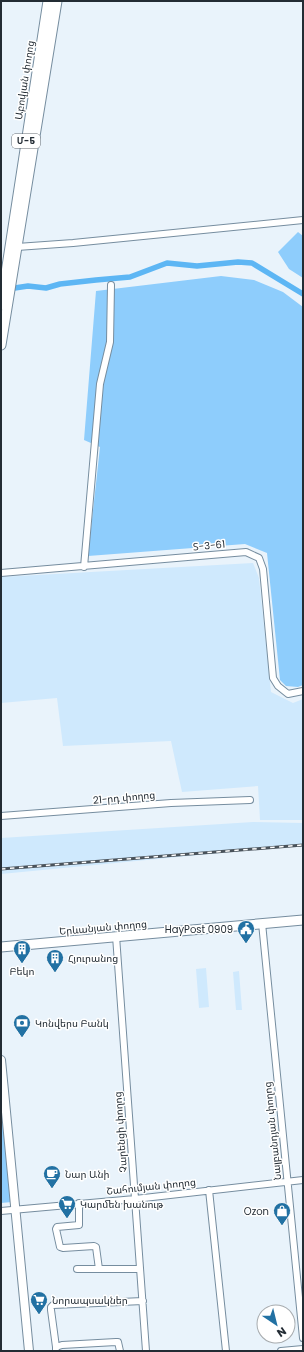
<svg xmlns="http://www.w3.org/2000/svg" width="304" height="1352" viewBox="0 0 304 1352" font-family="Poppins,'Noto Sans Armenian',sans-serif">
<rect width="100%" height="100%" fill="#e9f3fb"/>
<path fill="#cfe9fd" d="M253,563l6,15 12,114 22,11 10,-4v121h-43l-2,-34 -76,6 -11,-51 -108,5 -6,-48 -56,5v-126z
M253,822l50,1v22l-302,29v-36z
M206,968l3,39 -10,1 -3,-39z
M239,971l3,39h-6l-3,-38z"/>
<path fill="#8ecdfc" d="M298,232l5,4v42l-14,-9 -11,-17z
M221,276l33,4 29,12 20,15v378l-5,2 -12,-1 -6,-6 -13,-127 -22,-9 -157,12 12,-109 -16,-7 12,-149z
M1,1083l11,119 -11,1z"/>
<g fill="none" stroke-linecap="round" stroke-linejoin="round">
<path stroke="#5db6f4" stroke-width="5.5" d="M8,289l20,-3 18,2 14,-4 36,-4 34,-3 37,-14 30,3 41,-4 14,1 51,31"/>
<defs>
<path id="minor" d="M17,247l56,-4 230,-23
M84,567l16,-183 10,-42 1,-57
M1,573l245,-21 13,6 4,11 10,109 5,8 10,8 15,-3
M1,816l170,-13 79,-3
M262,923l41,415
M116,936l30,415
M209,1190l17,161
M79,1203v22l-22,2 -1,2 4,18 3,1 31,-2 2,1 3,22
M1,1211l134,-12 168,-19
M77,1269h63
M56,1347l-5,-37v-3l2,-2 90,-4
M56,1350v-3l6,-2 54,-3h2l2,9
M281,1351l22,-2"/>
<path id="major" d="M1,1060l28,291"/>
<path id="highway" d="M1,305l47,-304
M1,345l56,-344
M1,947l302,-27"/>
</defs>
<use href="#minor" stroke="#768d9f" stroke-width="8"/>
<use href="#major" stroke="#768d9f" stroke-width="10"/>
<use href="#highway" stroke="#768d9f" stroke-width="11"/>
<use href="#minor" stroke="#fff" stroke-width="6"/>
<use href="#major" stroke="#fff" stroke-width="8"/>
<use href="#highway" stroke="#fff" stroke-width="9"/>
<defs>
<path id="rail" d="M1,869l302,-24"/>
</defs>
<use href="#rail" stroke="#49525a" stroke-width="3"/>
<use href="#rail" stroke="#fff" stroke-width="1.5" stroke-dasharray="4.5" stroke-linecap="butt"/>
</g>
<defs>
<symbol id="civic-pin" viewBox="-11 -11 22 30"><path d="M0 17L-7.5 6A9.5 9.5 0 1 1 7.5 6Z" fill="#2271a3" stroke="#fff"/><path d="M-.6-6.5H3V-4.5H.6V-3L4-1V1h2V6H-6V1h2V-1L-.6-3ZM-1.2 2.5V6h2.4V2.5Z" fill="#fff"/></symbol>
<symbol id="building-pin" viewBox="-11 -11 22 30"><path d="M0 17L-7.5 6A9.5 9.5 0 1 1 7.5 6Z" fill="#2271a3" stroke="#fff"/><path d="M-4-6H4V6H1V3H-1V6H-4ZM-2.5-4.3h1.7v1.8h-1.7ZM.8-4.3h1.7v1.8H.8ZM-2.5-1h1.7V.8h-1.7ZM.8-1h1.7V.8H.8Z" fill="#fff"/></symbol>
<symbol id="bank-pin" viewBox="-11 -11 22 30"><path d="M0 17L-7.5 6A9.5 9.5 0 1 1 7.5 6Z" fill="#2271a3" stroke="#fff"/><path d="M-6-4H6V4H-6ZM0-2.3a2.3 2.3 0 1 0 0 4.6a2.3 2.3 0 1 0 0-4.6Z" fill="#fff"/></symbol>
<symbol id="cafe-pin" viewBox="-11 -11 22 30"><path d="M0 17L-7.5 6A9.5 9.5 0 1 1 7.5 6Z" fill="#2271a3" stroke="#fff"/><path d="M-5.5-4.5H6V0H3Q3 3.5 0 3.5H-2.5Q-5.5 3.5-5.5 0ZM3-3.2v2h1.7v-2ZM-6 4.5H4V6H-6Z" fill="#fff"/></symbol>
<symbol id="supermarket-pin" viewBox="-11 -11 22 30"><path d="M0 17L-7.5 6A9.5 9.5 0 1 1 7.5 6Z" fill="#2271a3" stroke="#fff"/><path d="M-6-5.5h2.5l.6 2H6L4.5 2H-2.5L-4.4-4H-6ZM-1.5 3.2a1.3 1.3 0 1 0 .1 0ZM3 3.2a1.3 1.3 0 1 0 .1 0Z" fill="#fff"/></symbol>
<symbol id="shop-pin" viewBox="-11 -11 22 30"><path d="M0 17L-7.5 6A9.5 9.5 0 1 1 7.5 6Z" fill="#2271a3" stroke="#fff"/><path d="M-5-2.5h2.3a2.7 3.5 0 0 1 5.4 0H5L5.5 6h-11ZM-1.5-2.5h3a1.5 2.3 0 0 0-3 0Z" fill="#fff"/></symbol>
</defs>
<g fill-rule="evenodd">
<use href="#civic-pin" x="236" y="919" width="20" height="27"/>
<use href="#building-pin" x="12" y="939" width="20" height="27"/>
<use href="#building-pin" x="45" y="948" width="20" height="27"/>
<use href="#bank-pin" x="12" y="1013" width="20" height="27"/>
<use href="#cafe-pin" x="42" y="1164" width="20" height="27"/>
<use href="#supermarket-pin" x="57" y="1194" width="20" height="27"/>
<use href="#shop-pin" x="272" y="1201" width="20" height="27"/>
<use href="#supermarket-pin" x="29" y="1290" width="20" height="27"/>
</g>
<g text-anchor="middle" stroke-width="3" stroke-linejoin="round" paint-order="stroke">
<rect fill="#fff" stroke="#656b71" stroke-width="1" x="12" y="134" width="28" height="14" rx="3"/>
<g font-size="9" font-weight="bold" fill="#232c34">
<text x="26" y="144">Մ-5</text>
</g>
<g font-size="10" fill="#232c34" stroke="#fff">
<text transform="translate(24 80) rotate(-81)" y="4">Աբովյան փողոց</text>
<text transform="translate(209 545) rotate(-5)" y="4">Տ-3-61</text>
<text transform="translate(124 797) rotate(-5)" y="4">21-րդ փողոց</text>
<text transform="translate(103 927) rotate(-5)" y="4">Երևանյան փողոց</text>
<text transform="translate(272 1131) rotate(-96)" y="4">Նալբանդյան փողոց</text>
<text transform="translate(120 1132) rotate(-94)" y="4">Չարենցի փողոց</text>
<text transform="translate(151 1186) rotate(-6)" y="4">Շահումյան փողոց</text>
</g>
<g font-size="10" fill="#232c34" stroke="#fff" text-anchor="start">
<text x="233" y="933" text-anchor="end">HayPost 0909</text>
<text x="68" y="962">Հյուրանոց</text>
<text x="22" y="975" text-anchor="middle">Բեկո</text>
<text x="35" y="1027">Կոնվերս Բանկ</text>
<text x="65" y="1178">Նար Անի</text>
<text x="80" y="1208">Կարմեն խանութ</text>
<text x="269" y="1215" text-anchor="end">Ozon</text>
<text x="52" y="1304">Նորապսակներ</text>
</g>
</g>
<rect width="304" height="1352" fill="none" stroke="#232c34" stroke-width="4"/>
<g transform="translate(276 1324) rotate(145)"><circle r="19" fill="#ffffff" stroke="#a7abae"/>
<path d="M0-3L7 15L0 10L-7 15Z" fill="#2271a3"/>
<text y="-6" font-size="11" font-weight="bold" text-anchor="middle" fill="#232c34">N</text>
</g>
</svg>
